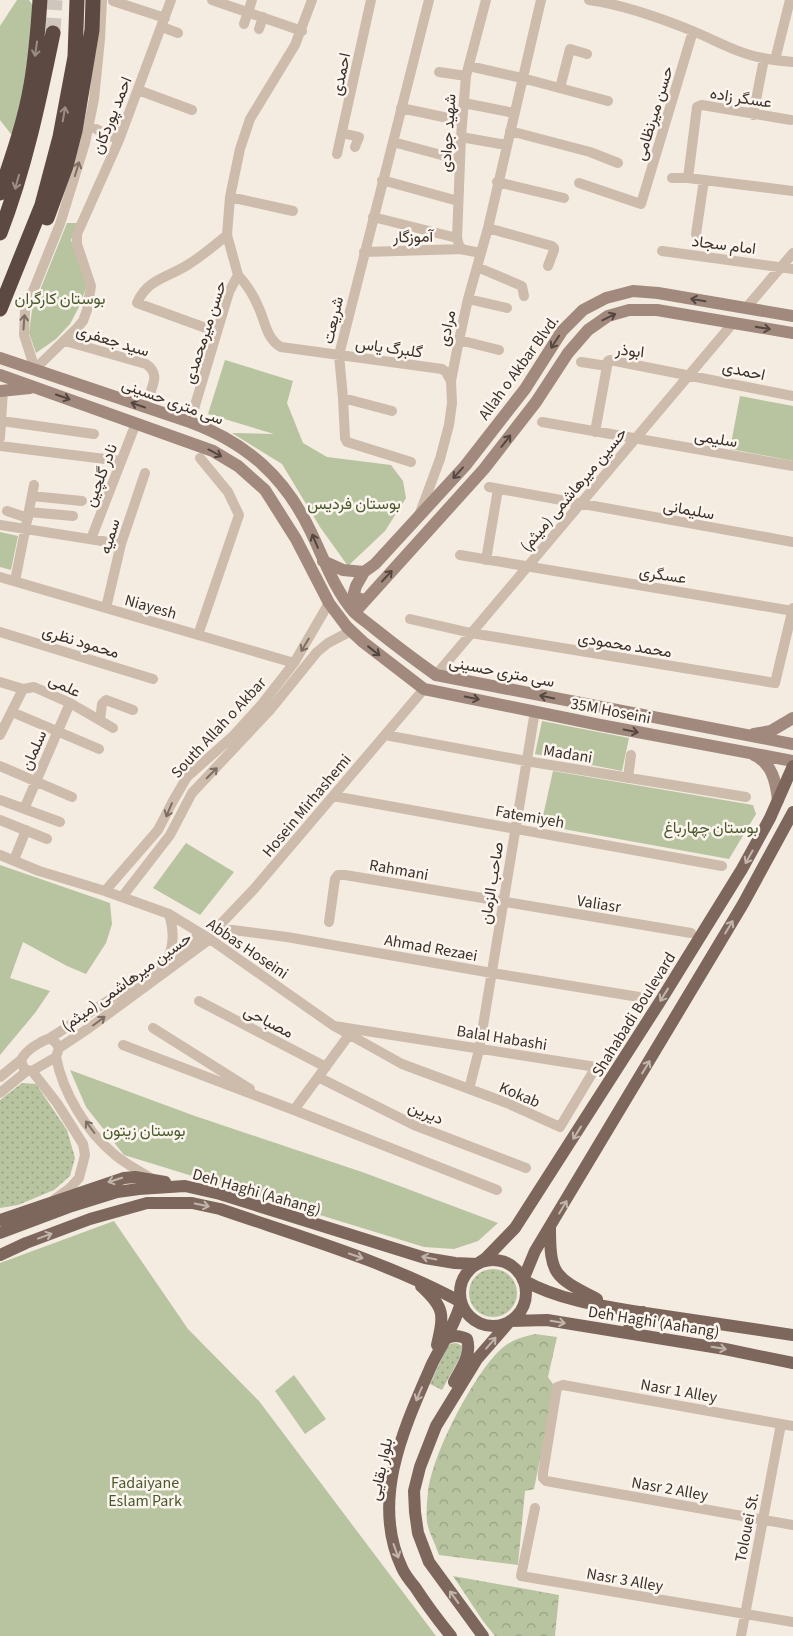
<svg xmlns="http://www.w3.org/2000/svg" width="793" height="1636" viewBox="0 0 793 1636" font-family="'Source Sans 3',Vazirmatn,sans-serif">
<defs>
<pattern id="grass-dots" width="8" height="8" patternUnits="userSpaceOnUse" patternTransform="scale(1.25)"><rect width="8" height="8" fill="#b8c4a0"/><path d="M2 2h.1M6 6h.1" fill="none" stroke="#97a083" stroke-width="1.8" stroke-linecap="round"/></pattern>
<pattern id="forest-crowns" width="20" height="18" patternUnits="userSpaceOnUse" patternTransform="scale(1.25)"><rect width="20" height="18" fill="#b8c4a0"/><path d="M2 6a3 3 0 1 1 6 0M12 15a3 3 0 1 1 6 0" fill="none" stroke="#97a083"/></pattern>
</defs>
<rect width="100%" height="100%" fill="#f4ebe1"/>
<path fill="url(#grass-dots)" d="M22,1083l14,1 31,46 8,28 -5,18 -16,14 -36,15 -18,3v-108z
M469 1293a24 24 0 1 1 48 0a24 24 0 1 1-48 0Z
M456,1343l7,3v6l-21,38 -12,-6 16,-35 4,-5z"/>
<path fill="url(#forest-crowns)" d="M535,1334l22,3 -9,40 7,10 -21,102 -9,2 -7,74 -79,-10c-3,-10 -10,-22 -12,-33 -1,-9 0,-21 1,-30 4,-37 44,-114 70,-140 10,-11 23,-15 37,-18z
M453,1576l106,19 -4,41h-60l-12,-15z"/>
<path fill="#b8c4a0" d="M17,0h12l5,7 -13,124 -10,3 -11,-14v-94z
M67,223h11l-7,17 16,45 -7,20 -10,19 -14,15 -20,14 -7,-20 3,-23z
M225,360l68,21 -6,22 16,40 24,14 64,8 12,16 3,17 -21,33 -37,35 -28,-39 -38,-63 -50,-31 42,1 -66,-20z
M740,396l53,10v55l-63,-12z
M0,532l18,4 -7,34 -11,-3z
M542,721l87,17 -7,33 -87,-17z
M553,771l200,34 3,9 -27,45 -188,-34z
M186,843l48,29 -34,43 -47,-27z
M0,865l110,38 2,21 -6,19 -20,31 -19,-8 -44,-24 -13,36 40,13 -15,22 -35,42z
M70,1070l125,46 170,57 133,50 -20,18 -24,8 -30,-2 -300,-92 -38,-48z
M114,1221l74,108 71,72 177,235h-436v-373z
M294,1375l32,44 -21,15 -30,-43z"/>
<g fill="none" stroke-linecap="round" stroke-linejoin="round">
<path stroke="#cfc6bd" stroke-width="15" stroke-dasharray="15 8" stroke-linecap="butt" d="M53,33l2,-33"/>
<path stroke="#cdbbac" stroke-width="10" d="M102,0l-2,39 -6,60 -9,44 -25,81 -35,87 -1,24 11,34 42,-41 6,-7 4,-11 4,-24 -14,-42v-10l42,-94 52,-140
M212,0l90,31
M589,0c36,5 72,18 106,32 22,9 44,22 68,26 9,2 20,3 30,4
M113,1l52,17
M244,24l8,-24
M162,27l16,6
M259,29l4,-12
M775,60l15,-60
M469,66l53,12 86,23
M439,72l27,4
M560,88l10,-39 17,5
M138,90l54,20
M464,103l50,10
M401,108l61,13
M753,115l11,-56
M96,129l23,11
M510,131l80,21 28,11
M342,133l17,4 -4,10
M461,137l45,8
M393,142l67,18
M337,154l34,-154
M672,178h16l105,13
M688,178l9,-71 5,-2 89,15
M382,180l76,21
M497,182l67,16
M579,183l62,21 52,-173
M230,197l63,14
M373,217l84,21
M488,228l64,18 2,2v2l-6,16
M696,234l8,-54
M662,251l131,18
M364,252l99,-3
M481,253l-21,-4 -3,-11 4,-101 5,-61 20,-76
M477,267l45,19 2,10
M238,275c9,10 15,19 20,31 7,14 8,33 23,41l161,22 4,3 5,9
M468,299l39,9
M746,308l47,-55
M217,332l-80,-29c11,-25 31,-25 52,-39 13,-8 26,-19 38,-29
M459,340l40,10
M65,341l81,23c14,10 7,19 3,33
M581,362l26,4
M343,398l49,13
M2,421l92,13
M190,422l39,-130 9,-17 -11,-40 3,-38 10,-48 10,-30 45,-74 17,-45
M542,422l251,44
M595,432l13,-71 2,-1 183,36
M0,438l3,-48
M0,446l121,15
M411,462l-64,-20 -2,-4 -2,-40 -4,-43 90,-355
M489,487l304,55
M32,496l50,5
M7,511l21,7
M29,512l44,4
M420,513l20,-54 9,-34 3,-22 -1,-22 8,-41 9,-41 20,-71 53,-228
M0,525l121,19
M91,539l45,-116
M460,555l333,56
M486,560l12,-71
M0,577l294,86
M15,581l19,-96
M106,608l15,-64 24,-71
M410,619l61,14 304,50 18,-75
M0,632l153,47
M198,635l41,-120 -11,-23 -28,-34
M436,675l297,-352
M0,682l23,7 11,-2 36,16 43,25
M12,712l87,37
M100,720l2,-16 4,-4 27,10
M0,735l23,-46
M385,735l141,26 220,36
M0,766l72,31
M628,778l3,-23
M333,796l389,70
M0,800l60,22
M24,809l46,-106
M0,820l47,19
M0,855l39,16 66,20 64,23 41,25 124,87 68,38 105,39 53,24 36,-60 -262,-41
M14,860l12,-30
M105,891l53,-61 15,-29 14,-24 46,-41 29,-32 32,-41 35,-60
M122,897l48,-62 22,-42 78,-83 47,-58 11,-9 23,-12
M329,922l6,-43 3,-4h7l346,58
M218,928l69,9 205,36 147,24
M215,930l39,-41 170,-200
M168,959c6,-16 6,-28 1,-45
M199,1001l127,66
M153,1028l97,61
M50,1038l81,-52 70,-52
M50,1038l6,5 3,5 -3,9 -24,14 -8,-2 -3,-9c5,-10 18,-18 29,-22z
M123,1045l171,65 55,-75
M59,1048l30,-20 121,-89
M56,1057c7,36 30,74 59,98 11,9 24,16 36,23
M32,1071l25,32 26,41 2,11 -6,23 -9,10 -15,11
M0,1077l21,-17
M318,1077l96,48 112,43
M469,1089l10,-39 56,-339
M0,1093l28,-23
M294,1110l203,80
M793,1426l-230,-41 -6,2 -14,86v5l3,3 247,44
M535,1508l-14,68 272,46
M741,1636l40,-212"/>
<path stroke="#a18a7d" stroke-width="12" d="M0,358l190,64c57,21 95,55 121,110 13,27 23,57 43,80 6,6 14,11 21,17 20,16 40,31 61,46l357,69
M0,375l213,76 25,15 27,24 31,49 33,64 18,24 16,15 61,47 176,36 193,36
M0,391l30,-3
M323,561l20,9 21,2 11,-8 90,-98 60,-77 37,-58 21,-21 23,-12 27,-7 25,2 135,23
M364,572l-8,14 -2,7 3,5 8,2
M355,612l129,-143 52,-67 32,-49 20,-23 20,-14 21,-6h28l136,23
M754,734l17,-3 22,-13
M754,755c18,8 22,27 24,45"/>
<path stroke="#7d675c" stroke-width="12" d="M793,812l-50,92 -208,347 -12,29c39,22 86,27 129,34 47,7 94,14 141,21
M0,1220l124,-42 11,-1 30,5
M550,1228c0,48 5,49 47,71
M0,1233l72,-27 45,-14 22,-3 46,-3 35,8 205,64 30,5 22,1 9,-6 29,-30 146,-228 81,-131 28,-51 23,-52
M0,1255l26,-12 64,-24 57,-16h45l28,6c81,28 165,52 241,93 -6,23 -19,42 -29,62 -28,64 -62,136 -30,204 3,7 8,13 13,19 11,17 23,33 36,49
M460 1293a33 33 0 1 1 66 0a33 33 0 1 1-66 0Z
M421,1286c24,22 23,28 16,59
M636,1334l-6,-6 -1,-7 5,-7 9,-2
M445,1339c9,-4 13,-4 22,0 5,16 -6,29 -13,43
M483,1636l-54,-74 -11,-29 -3,-21 -1,-21 6,-24 16,-41 41,-67 33,-38 37,-1 178,29 68,14"/>
<path stroke="#5c4a42" stroke-width="15" d="M0,193c12,-35 25,-72 31,-108 5,-28 7,-56 9,-85
M47,218l19,-52 9,-35 17,-101 1,-30
M0,233c25,-65 39,-132 53,-200
M0,309l42,-104 18,-68 15,-80 2,-57"/>
</g>
<defs><path id="oneway-shaft" d="M-6 0H5M1.5-3L5.5 0L1.5 3" fill="none" stroke-width="1.6" stroke-linecap="round" stroke-linejoin="round" transform="scale(1.25)"/></defs>
<g stroke="#9c8e87">
<use href="#oneway-shaft" transform="translate(36 49) rotate(98)"/>
<use href="#oneway-shaft" transform="translate(64 114) rotate(-80)"/>
<use href="#oneway-shaft" transform="translate(17 182) rotate(106)"/>
</g>
<g stroke="#7d6f65">
<use href="#oneway-shaft" transform="translate(77 169) rotate(-73)"/>
<use href="#oneway-shaft" transform="translate(24 322) rotate(-86)"/>
<use href="#oneway-shaft" transform="translate(305 645) rotate(121)"/>
<use href="#oneway-shaft" transform="translate(212 773) rotate(-45)"/>
<use href="#oneway-shaft" transform="translate(169 810) rotate(113)"/>
<use href="#oneway-shaft" transform="translate(99 1021) rotate(-37)"/>
<use href="#oneway-shaft" transform="translate(90 1127) rotate(-127)"/>
</g>
<g stroke="#544640">
<use href="#oneway-shaft" transform="translate(698 300) rotate(-170)"/>
<use href="#oneway-shaft" transform="translate(609 317) rotate(-26)"/>
<use href="#oneway-shaft" transform="translate(763 328) rotate(10)"/>
<use href="#oneway-shaft" transform="translate(555 342) rotate(123)"/>
<use href="#oneway-shaft" transform="translate(63 397) rotate(19)"/>
<use href="#oneway-shaft" transform="translate(138 405) rotate(-161)"/>
<use href="#oneway-shaft" transform="translate(506 441) rotate(-52)"/>
<use href="#oneway-shaft" transform="translate(215 453) rotate(28)"/>
<use href="#oneway-shaft" transform="translate(458 473) rotate(132)"/>
<use href="#oneway-shaft" transform="translate(315 541) rotate(-113)"/>
<use href="#oneway-shaft" transform="translate(387 576) rotate(-47)"/>
<use href="#oneway-shaft" transform="translate(374 651) rotate(38)"/>
<use href="#oneway-shaft" transform="translate(547 697) rotate(-169)"/>
<use href="#oneway-shaft" transform="translate(472 698) rotate(12)"/>
<use href="#oneway-shaft" transform="translate(631 731) rotate(11)"/>
</g>
<g stroke="#c2b5ac">
<use href="#oneway-shaft" transform="translate(749 857) rotate(119)"/>
<use href="#oneway-shaft" transform="translate(729 927) rotate(-59)"/>
<use href="#oneway-shaft" transform="translate(664 995) rotate(122)"/>
<use href="#oneway-shaft" transform="translate(646 1067) rotate(-59)"/>
<use href="#oneway-shaft" transform="translate(577 1133) rotate(122)"/>
<use href="#oneway-shaft" transform="translate(115 1180) rotate(162)"/>
<use href="#oneway-shaft" transform="translate(202 1205) rotate(12)"/>
<use href="#oneway-shaft" transform="translate(563 1207) rotate(-59)"/>
<use href="#oneway-shaft" transform="translate(45 1236) rotate(-20)"/>
<use href="#oneway-shaft" transform="translate(356 1256) rotate(19)"/>
<use href="#oneway-shaft" transform="translate(429 1258) rotate(-168)"/>
<use href="#oneway-shaft" transform="translate(558 1322) rotate(9)"/>
<use href="#oneway-shaft" transform="translate(491 1343) rotate(-49)"/>
<use href="#oneway-shaft" transform="translate(719 1348) rotate(10)"/>
<use href="#oneway-shaft" transform="translate(419 1394) rotate(113)"/>
<use href="#oneway-shaft" transform="translate(396 1551) rotate(70)"/>
<use href="#oneway-shaft" transform="translate(454 1597) rotate(-126)"/>
</g>
<g text-anchor="middle" stroke-width="5" stroke-linejoin="round" paint-order="stroke">
<g font-size="16" fill="#3b302b" stroke="#fbf5ee">
<text transform="translate(340 74) rotate(-78)" y="6">احمدی</text>
<text transform="translate(741 97) rotate(9)" y="6">عسگر زاده</text>
<text transform="translate(653 113) rotate(-73)" y="6">حسن میرنظامی</text>
<text transform="translate(111 115) rotate(-68)" y="6">احمد پوردکان</text>
<text transform="translate(447 133) rotate(-86)" y="6">شهید جوادی</text>
<text transform="translate(413 236) rotate(-1)" y="6">آموزگار</text>
<text transform="translate(724 244) rotate(7)" y="6">امام سجاد</text>
<text transform="translate(332 320) rotate(-77)" y="6">شریعت</text>
<text transform="translate(446 328) rotate(-78)" y="6">مرادی</text>
<text transform="translate(204 332) rotate(-72)" y="6">حسن میرمحمدی</text>
<text transform="translate(113 340) rotate(17)" y="6">سید جعفری</text>
<text transform="translate(389 347) rotate(8)" y="6">گلبرگ یاس</text>
<text transform="translate(630 350) rotate(6)" y="6">ابوذر</text>
<text transform="translate(518 367) rotate(-54)" y="6">Allah o Akbar Blvd.</text>
<text transform="translate(744 370) rotate(12)" y="6">احمدی</text>
<text transform="translate(173 401) rotate(20)" y="6">سی متری حسینی</text>
<text transform="translate(716 438) rotate(9)" y="6">سلیمی</text>
<text transform="translate(100 475) rotate(-69)" y="6">نادر گلچین</text>
<text transform="translate(573 489) rotate(-50)" y="6">حسین میرهاشمی (میثم)</text>
<text transform="translate(689 509) rotate(10)" y="6">سلیمانی</text>
<text transform="translate(109 536) rotate(-73)" y="6">سمیه</text>
<text transform="translate(663 574) rotate(9)" y="6">عسگری</text>
<text transform="translate(151 606) rotate(16)" y="6">Niayesh</text>
<text transform="translate(81 641) rotate(17)" y="6">محمود نظری</text>
<text transform="translate(625 644) rotate(9)" y="6">محمد محمودی</text>
<text transform="translate(502 671) rotate(11)" y="6">سی متری حسینی</text>
<text transform="translate(65 685) rotate(26)" y="6">علمی</text>
<text transform="translate(611 710) rotate(11)" y="6">35M Hoseini</text>
<text transform="translate(218 727) rotate(-47)" y="6">South Allah o Akbar</text>
<text transform="translate(33 750) rotate(-66)" y="6">سلمان</text>
<text transform="translate(568 753) rotate(9)" y="6">Madani</text>
<text transform="translate(306 805) rotate(-50)" y="6">Hosein Mirhashemi</text>
<text transform="translate(530 816) rotate(10)" y="6">Fatemiyeh</text>
<text transform="translate(399 869) rotate(10)" y="6">Rahmani</text>
<text transform="translate(491 883) rotate(-81)" y="6">صاحب الزمان</text>
<text transform="translate(599 903) rotate(9)" y="6">Valiasr</text>
<text transform="translate(431 947) rotate(10)" y="6">Ahmad Rezaei</text>
<text transform="translate(248 948) rotate(34)" y="6">Abbas Hoseini</text>
<text transform="translate(126 981) rotate(-36)" y="6">حسین میرهاشمی (میثم)</text>
<text transform="translate(633 1014) rotate(-58)" y="6">Shahabadi Boulevard</text>
<text transform="translate(269 1021) rotate(27)" y="6">مصباحی</text>
<text transform="translate(502 1037) rotate(9)" y="6">Balal Habashi</text>
<text transform="translate(520 1094) rotate(23)" y="6">Kokab</text>
<text transform="translate(426 1112) rotate(23)" y="6">دیرین</text>
<text transform="translate(257 1191) rotate(16)" y="6">Deh Haghi (Aahang)</text>
<text transform="translate(654 1321) rotate(9)" y="6">Deh Haghi (Aahang)</text>
<text transform="translate(679 1390) rotate(10)" y="6">Nasr 1 Alley</text>
<text transform="translate(380 1469) rotate(-78)" y="6">بلوار بقایی</text>
<text transform="translate(670 1488) rotate(10)" y="6">Nasr 2 Alley</text>
<text transform="translate(746 1527) rotate(-79)" y="6">Tolouei St.</text>
<text transform="translate(625 1579) rotate(10)" y="6">Nasr 3 Alley</text>
</g>
<g font-size="16" fill="#4a5a2e" stroke="#fbf5ee">
<text x="60" y="304">بوستان کارگران</text>
<text x="354" y="509">بوستان فردیس</text>
<text x="711" y="833">بوستان چهارباغ</text>
<text x="144" y="1136">بوستان زیتون</text>
<text x="145" y="1488">Fadaiyane<tspan x="145" dy="18">Eslam Park</tspan></text>
</g>
</g>
</svg>
